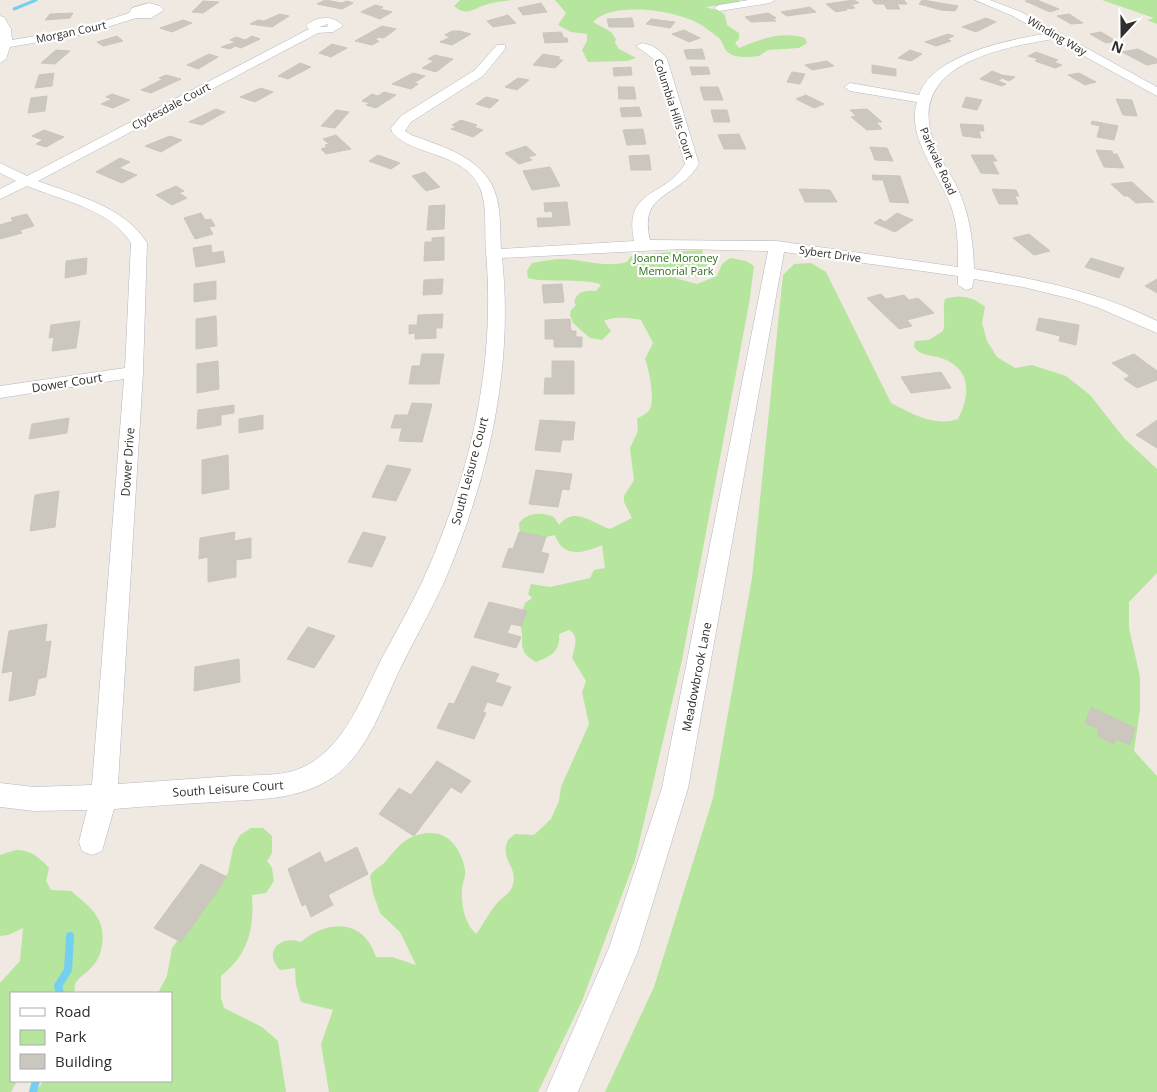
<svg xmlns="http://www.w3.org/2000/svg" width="1157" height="1092" viewBox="0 0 1157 1092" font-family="'Open Sans',sans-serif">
<rect width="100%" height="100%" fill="#efe9e1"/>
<path fill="#b6e59e" d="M460,0h52c-8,1 -16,2 -24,4 -13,3 -21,14 -34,2z
M555,0h184l2,3 -36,4 15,4 5,4 2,10 12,8v6l-4,4 4,5c21,-9 43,-17 66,-10l2,5 -8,5 -31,2 -9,6c-8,1 -18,2 -27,-1 -9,-4 -8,-12 -13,-17 -5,-4 -11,-8 -16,-12 -22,-15 -90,-26 -110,-4l18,10 5,7 -1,4 4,6 17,9 -9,3 -39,1 -6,-12 5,-9v-7l-16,-2 -13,-7 8,-12z
M1102,0h55v24l-10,-4 7,-2z
M702,250l9,25 -36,3 22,6 20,-8 5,-12 8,-6 16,3 8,5 -5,38 -67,356 -47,200 -53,141 -44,91h-209l-8,-48 12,-34 -32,-8 -5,-17 -1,-17 -15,2c-18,-19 1,-35 21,-28 27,-23 63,-23 75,15h16l24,8 -16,-33 -20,-19 -7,-20 -3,-17c5,-8 12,-10 16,-15 12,-15 22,-27 43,-28 21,-1 33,18 36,37 1,6 -2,12 -3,18 -1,17 2,34 14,46 8,-10 13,-22 22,-32 6,-6 13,-9 15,-18 5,-18 -14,-24 -5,-44l7,-6 19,1 17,-16 8,-18 2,-14 28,-63 -7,-32 4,-11 -14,-23c2,-10 8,-22 -3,-28l-10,4c2,17 -9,23 -23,28 -22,-12 -9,-21 -17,-40l6,-19 7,-5 -4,-4 3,-10 19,3 40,-9 4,-8 11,-2 -3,-23c-18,8 -39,14 -47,-10l-13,3 -22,-3 -1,-12c9,-11 22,-11 35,-6l5,8c16,-20 34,-1 51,4l22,-11 -8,-16v-6l10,-16 -4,-32 8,-17 -1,-12c5,-4 12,-5 14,-13 3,-10 -2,-37 -6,-47l8,-16 -12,-23c-10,-2 -28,-4 -37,1l7,10 -9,9 -12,-2 -17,-15 -3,-8 1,-5 5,-5 -2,-3c3,-11 12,-12 22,-11l5,-6c-9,-7 -57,-2 -73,-7l-1,-7 5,-8c11,-2 21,-4 32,-4 22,1 41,9 63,3l4,-6h12l-1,-2z
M811,263l15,9 65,131c22,11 43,24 67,16 14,-27 12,-53 -20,-62 -10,-2 -18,-2 -24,-10l1,-6 14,-1 14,-9c3,-12 -1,-20 2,-32 14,-5 28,-3 40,8l-3,16 5,18 10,16 18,11 17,-3 34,11 24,19 34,43 33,31v104l-28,29v26l11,49v32l-6,42 23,25v316h-552l49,-105 59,-189 39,-220 31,-303 11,-11z
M251,828h12l9,8v17l-5,8 5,7 2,13 -8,12 -14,2c2,34 -3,59 -31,81v22l3,10 38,19 16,14 8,51h-251l9,-11h127v-88h-13l9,-17 5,-28 56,-75 5,-25 7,-13z
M16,850c15,0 24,8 33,18l-3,13 5,9 20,1c19,16 35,27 31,54 -1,9 -5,17 -12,24 -8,8 -18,11 -15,24h-64v88h6l-6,11h-11v-109l20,-22 3,-33 -15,7 -8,1v-81z"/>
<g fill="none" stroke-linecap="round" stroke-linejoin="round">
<path stroke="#75cff0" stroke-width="3" d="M14,9l22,-9"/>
<path stroke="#75cff0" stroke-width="8" d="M60,993l-2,-7 10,-16 2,-34
M33,1092l3,-11"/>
</g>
<path fill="#cbc7bf" stroke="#cbc5ba" d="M325,0l17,3 5,-2 6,2 -11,6 -25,-5z
M854,0l5,3 -8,2 4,3 -10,1 2,1 -11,2 -10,-8z
M872,0h32l3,4h-10l3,5h-13l-3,-5h-9z
M922,0h1l35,6 -3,5 -14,-1 -22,-6z
M1037,0l22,9 -9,3 -25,-11z
M203,1l16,1 -16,11 -11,-1z
M541,3l6,9 -24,3 -5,-7z
M375,5l8,2 -3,2 12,3 -12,7 -19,-7z
M810,7l6,5 -29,4 -6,-4z
M73,13l-3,5 -25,2 5,-6z
M768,13l8,5 -4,1 4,2 -25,1 -6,-5z
M280,14l9,2 -17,11 -22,-3 8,-4 6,1z
M1069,14l14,9 -12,1 -14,-8z
M508,15l8,8 -23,4 -6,-6z
M632,18l2,9h-25l-2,-8z
M986,18l10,4 -20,10 -14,-5z
M651,19l24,3 -5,6 -24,-4z
M183,20l9,3 -20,9 -12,-4z
M382,26l14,3 -12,9 -5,-1 -4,3 4,1 -7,4 -17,-4z
M684,30l16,8 -11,4 -17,-8z
M452,31h8l11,3 -19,11 -12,-3 10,-5 -5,-2z
M561,32l3,6h3l1,4 -23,1 -2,-10z
M1101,32l15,9 -10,2 -16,-9z
M948,34l6,2 -7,3 4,2 -15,5 -11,-4z
M117,36l6,5 -20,5 -6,-4z
M252,36l8,3 -19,9 -6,-2 -5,3 -9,-2 15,-5 -6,-2 6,-3 9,3z
M332,44l15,4 -16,9 -12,-4z
M702,49l3,10h-18l-3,-9z
M1138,49l19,10v4l-10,2 -25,-13z
M56,50l14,1 -15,13 -14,-1z
M910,50l12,4 -11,7 -13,-3z
M1036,52l22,8 -4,2 8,3 -7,3 -20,-7 3,-2 -10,-3z
M209,54l9,3 -20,12 -11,-4z
M543,54l17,3 -2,3h5l-8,8 -22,-3z
M435,55l18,4 -17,13 -14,-4 12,-7 -6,-2z
M827,61l7,5 -22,4 -7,-5z
M300,63l11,4 -23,12 -10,-3z
M872,65l24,4v7l-24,-3z
M631,67l1,8 -18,1 -1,-8z
M690,67h18l2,7 -18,1z
M992,71l10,4 13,2 -6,4 -7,-3 -4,3 8,3 -4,2 -22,-7z
M792,72l13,2 -5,10 -13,-2z
M54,73l-2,13 -17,2 4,-13z
M413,73l12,3 -11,7 4,1 -7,5 -19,-5z
M1079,73l17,9 -11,3 -17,-10z
M166,75l15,4 -30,14 -10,-3 22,-11 -4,-1z
M518,78l11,2 -12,10 -12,-3z
M618,87h16l2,12h-17z
M700,87h18l5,13h-19z
M261,88l12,4 -18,10 -15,-5z
M384,92l12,3 -20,13 -10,-3 4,-2 -8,-2 10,-7 6,2z
M112,94l18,6 -17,8 -12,-4 11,-5 -6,-2z
M806,95l18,9 -10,4 -18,-9z
M47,96l-2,15 -17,2 3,-15z
M486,97l13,3 -9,8 -14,-4z
M966,97l16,3 -5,10 -15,-3z
M1116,99l16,1 5,16 -14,-1z
M639,107l3,9 -20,1 -2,-9z
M216,109l9,3 -23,13 -13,-3z
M867,109l15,13h-6l6,7 -15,1 -16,-13 5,-1 -6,-6z
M336,110l13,2 -14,16 -14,-2z
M711,110h16l3,12h-16z
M461,120l16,5 -3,2 9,3 -10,7 -22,-8 5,-2 -4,-2z
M1092,121l26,5 -4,14 -17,-3 3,-11 -9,-2z
M960,124l23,1 1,6h-5l2,7 -18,-2z
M643,129l3,15 -19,1 -4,-15z
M44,130l20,7 -18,10 -10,-3 7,-4 -11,-4z
M739,134l7,15h-22l-6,-14z
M336,135l15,14 -25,5 -5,-5 6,-2 -2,-2 4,-1 -6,-5z
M170,136l12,4 -21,12 -16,-6z
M526,146l10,9 -8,2 4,3 -13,4 -14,-11z
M870,147l17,1 6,13 -18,-1z
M1096,150l16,1 1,3h4l7,14 -20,-1z
M378,155l22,8 -9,6 -22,-8z
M649,155l2,15h-20l-2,-14z
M971,155h22l4,6h-5l7,13 -18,-1z
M120,158l10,4 -11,6 18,7 -15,8 -26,-11z
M550,167l10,19 -28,4 -9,-19z
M425,172l15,15 -14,4 -14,-15z
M872,175l28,1 9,27 -19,-1 -7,-22h-10z
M1132,182l22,20 -18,1 -8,-7h-4l-13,-12z
M176,186l8,5 -5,2 8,5 -15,7 -16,-10z
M799,189l31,1 7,12h-32z
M992,189l24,1 3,6h-4l3,8h-19z
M567,202l3,23 -32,2 -1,-9h16l-1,-7 -7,1 -1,-9z
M445,205l-1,24 -17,1 2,-24z
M201,213l4,7 6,-1 4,7 -6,1 4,7 -18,5 -11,-21z
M897,213l16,7 -18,12 -21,-9 6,-4 5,3z
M27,214l7,12 -14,4 2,3 -22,6v-14l13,-4 -2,-3z
M1029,234l21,17 -16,4 -21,-17z
M444,237v23l-20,1 1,-19h7v-4z
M211,245l1,8 11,-2 2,11 -29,5 -3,-19z
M87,258l-1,16 -21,4 1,-17z
M1091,258l33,10 -5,10 -34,-11z
M443,279l-1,15 -19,1 1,-15z
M1157,279v14l-12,-7z
M216,281v18l-22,3v-18z
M562,284l2,18 -20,1 -2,-18z
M881,294l5,5 18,-4 5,5 9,-2 16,15 -27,7 5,6 -13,3 -32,-31z
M443,314l-1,14h-6v10l-21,1v-6l-6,1v-9h8l1,-10z
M216,316l1,30 -21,3v-30z
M1039,318l40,7 -3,20 -17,-4 1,-5 -24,-6z
M570,319l1,12h5v6h6v10h-28v-8h-9v-19z
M80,321l-4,27 -24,3 2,-14 -5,1 2,-13z
M422,354h22l-5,30h-30l3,-18h8z
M1134,354l23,17v9l-20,8 -13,-9 6,-3 -18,-13z
M218,361l1,28 -22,4v-29z
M552,361h22v33h-30l1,-16h7z
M941,372l10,16 -40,5 -10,-16z
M412,403l20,1 -10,38 -23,-1 3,-13h-11l4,-13h13z
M234,405v8l-13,2v10l-24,4 1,-19z
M263,415v14l-24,4v-14z
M69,418l-2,15 -38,6 3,-15z
M540,420l35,2 -2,18h-11l-2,12 -25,-2z
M1157,420v28l-21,-13z
M228,455l1,34 -27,5v-34z
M387,465l24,4 -15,32 -24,-4z
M536,470l36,4 -3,16 -7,-1 -4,18 -29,-3z
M59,491l-4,36 -25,4 5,-36z
M235,532l-1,9 17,-3v20l-15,2v17l-28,5v-25l-9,2 1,-21z
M363,532l23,5 -14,30 -24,-5z
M519,532l27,5 -5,15 8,2 -6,19 -41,-6 7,-19 4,1z
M489,602l38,9 -6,15 -10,-2 -4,9 14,4 -5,11 -42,-11z
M47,624l-2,18 6,-1 -5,36 -8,2 -3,16 -26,6 4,-30 -11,2 7,-42z
M308,627l27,9 -21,32 -27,-9z
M239,659l1,23 -46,9 1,-24z
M472,666l27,8 -4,8 16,5 -9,19 -15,-4 -4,10 3,1 -12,26 -37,-11 12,-25 5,1z
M1091,707l44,21 -5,17 -14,-6 -2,5 -17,-8 2,-7 -14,-6z
M437,761l34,20 -10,12 -10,-6 -37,49 -35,-22 20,-26 12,7z
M357,847l11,27 -40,21 5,10 -22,12 -5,-13 -4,2 -14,-37 32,-17 5,11z
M201,864l26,13 -46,65 -27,-14z"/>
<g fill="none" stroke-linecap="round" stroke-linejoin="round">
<defs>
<path id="minor" d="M749,0h26l-5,3 -51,8 -5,-3 5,-3z
M975,0h15l31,12 136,75v9l-104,-57c-53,9 -143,25 -121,98 4,16 14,30 22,44 15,29 19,56 20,88 63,10 125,23 183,52v12l-58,-25 -27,-9 -49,-12 -49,-8 -2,9 -6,2 -8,-5v-9l-174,-24 -96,536 -50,163 -60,141h-32l63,-144 53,-160 106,-537 -86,-2 -180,9c12,110 -14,221 -57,322 -14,31 -31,60 -46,91 -18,38 -34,88 -72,110 -34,20 -73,18 -111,21 -34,2 -68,4 -102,7l-12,42 -10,4 -10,-4 -3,-9 8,-32 -53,1 -34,-4v-24l34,4 58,-2 32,-406 -124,19v-12l125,-18 6,-125c-19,-33 -70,-43 -104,-57l-27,13v-10l16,-8 -16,-8v-10l27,13 282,-147 -3,-3c10,-10 28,-11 37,0l-10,6 -15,1 -280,148c39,15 86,25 109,62l-4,129 -25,412c38,-3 77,-5 115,-8 18,-1 38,0 56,-4 9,-2 17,-6 25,-11 34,-23 50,-68 68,-103 14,-26 28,-51 41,-78 47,-104 73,-214 63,-328 -2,-21 2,-44 -6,-64 -17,-38 -68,-31 -88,-56l-1,-4 10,-12 74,-46 22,-25h8v4l-22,27 -72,46 -6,9 6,4c33,12 77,24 86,64 4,16 3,33 4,50l133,-8c-11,-53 31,-43 51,-77l-30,-104 -19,-14 6,-3c11,2 18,7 25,16l32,105c-21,35 -61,27 -49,76l127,1 181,26c0,-21 0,-41 -7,-61 -12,-33 -45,-68 -34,-104l-67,-11 -6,-4 6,-4 69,12c13,-40 89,-55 125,-61l-31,-18zM328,24l-1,3h-8z
M149,3l11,3 4,4 -13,8h-15l-51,16 -75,13 -4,12 -6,4v-47l4,1 7,12 1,11 71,-12 46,-15 3,-5z"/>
</defs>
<use href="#minor" stroke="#b4b7c1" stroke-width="1"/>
<use href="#minor" fill="#fff" fill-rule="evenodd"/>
</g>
<g text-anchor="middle" stroke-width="4.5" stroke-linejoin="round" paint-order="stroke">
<g font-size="11" fill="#2e2e2e" stroke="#fff">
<text transform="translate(71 32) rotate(-12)" y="4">Morgan Court</text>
<text transform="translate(1057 36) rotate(30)" y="4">Winding Way</text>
<text transform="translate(171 106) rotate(-28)" y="4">Clydesdale Court</text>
<text transform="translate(674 109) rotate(72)" y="4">Columbia Hills Court</text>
<text transform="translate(938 161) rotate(66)" y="4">Parkvale Road</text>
<text transform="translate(830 254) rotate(8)" y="4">Sybert Drive</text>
</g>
<g font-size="11" fill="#2c6e1b" stroke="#fff">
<text x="676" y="262">Joanne Moroney<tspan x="676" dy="13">Memorial Park</tspan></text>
</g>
<g font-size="12" fill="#2e2e2e" stroke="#fff">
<text transform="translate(67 383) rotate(-9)" y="4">Dower Court</text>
<text transform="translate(128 462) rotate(-86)" y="4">Dower Drive</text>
<text transform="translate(470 471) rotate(-75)" y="4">South Leisure Court</text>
<text transform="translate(697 677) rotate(-79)" y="4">Meadowbrook Lane</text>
<text transform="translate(228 789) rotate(-4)" y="4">South Leisure Court</text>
</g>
</g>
<rect x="10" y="992" width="162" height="90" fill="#ffffff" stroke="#ababab"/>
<rect x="20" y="1008" width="25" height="8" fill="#ffffff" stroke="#ababab"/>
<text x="55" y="1017" font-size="15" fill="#2e2e2e">Road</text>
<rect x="20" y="1030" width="25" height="15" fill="#b6e59e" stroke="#ababab"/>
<text x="55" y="1042" font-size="15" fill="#2e2e2e">Park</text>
<rect x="20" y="1054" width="25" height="15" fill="#cbc7bf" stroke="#ababab"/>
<text x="55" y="1067" font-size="15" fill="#2e2e2e">Building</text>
<g transform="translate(1122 35) rotate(201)" stroke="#ffffff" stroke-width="4" paint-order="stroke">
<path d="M0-4L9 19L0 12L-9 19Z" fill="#2e2e2e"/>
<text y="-8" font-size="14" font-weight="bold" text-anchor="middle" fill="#2e2e2e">N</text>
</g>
</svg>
